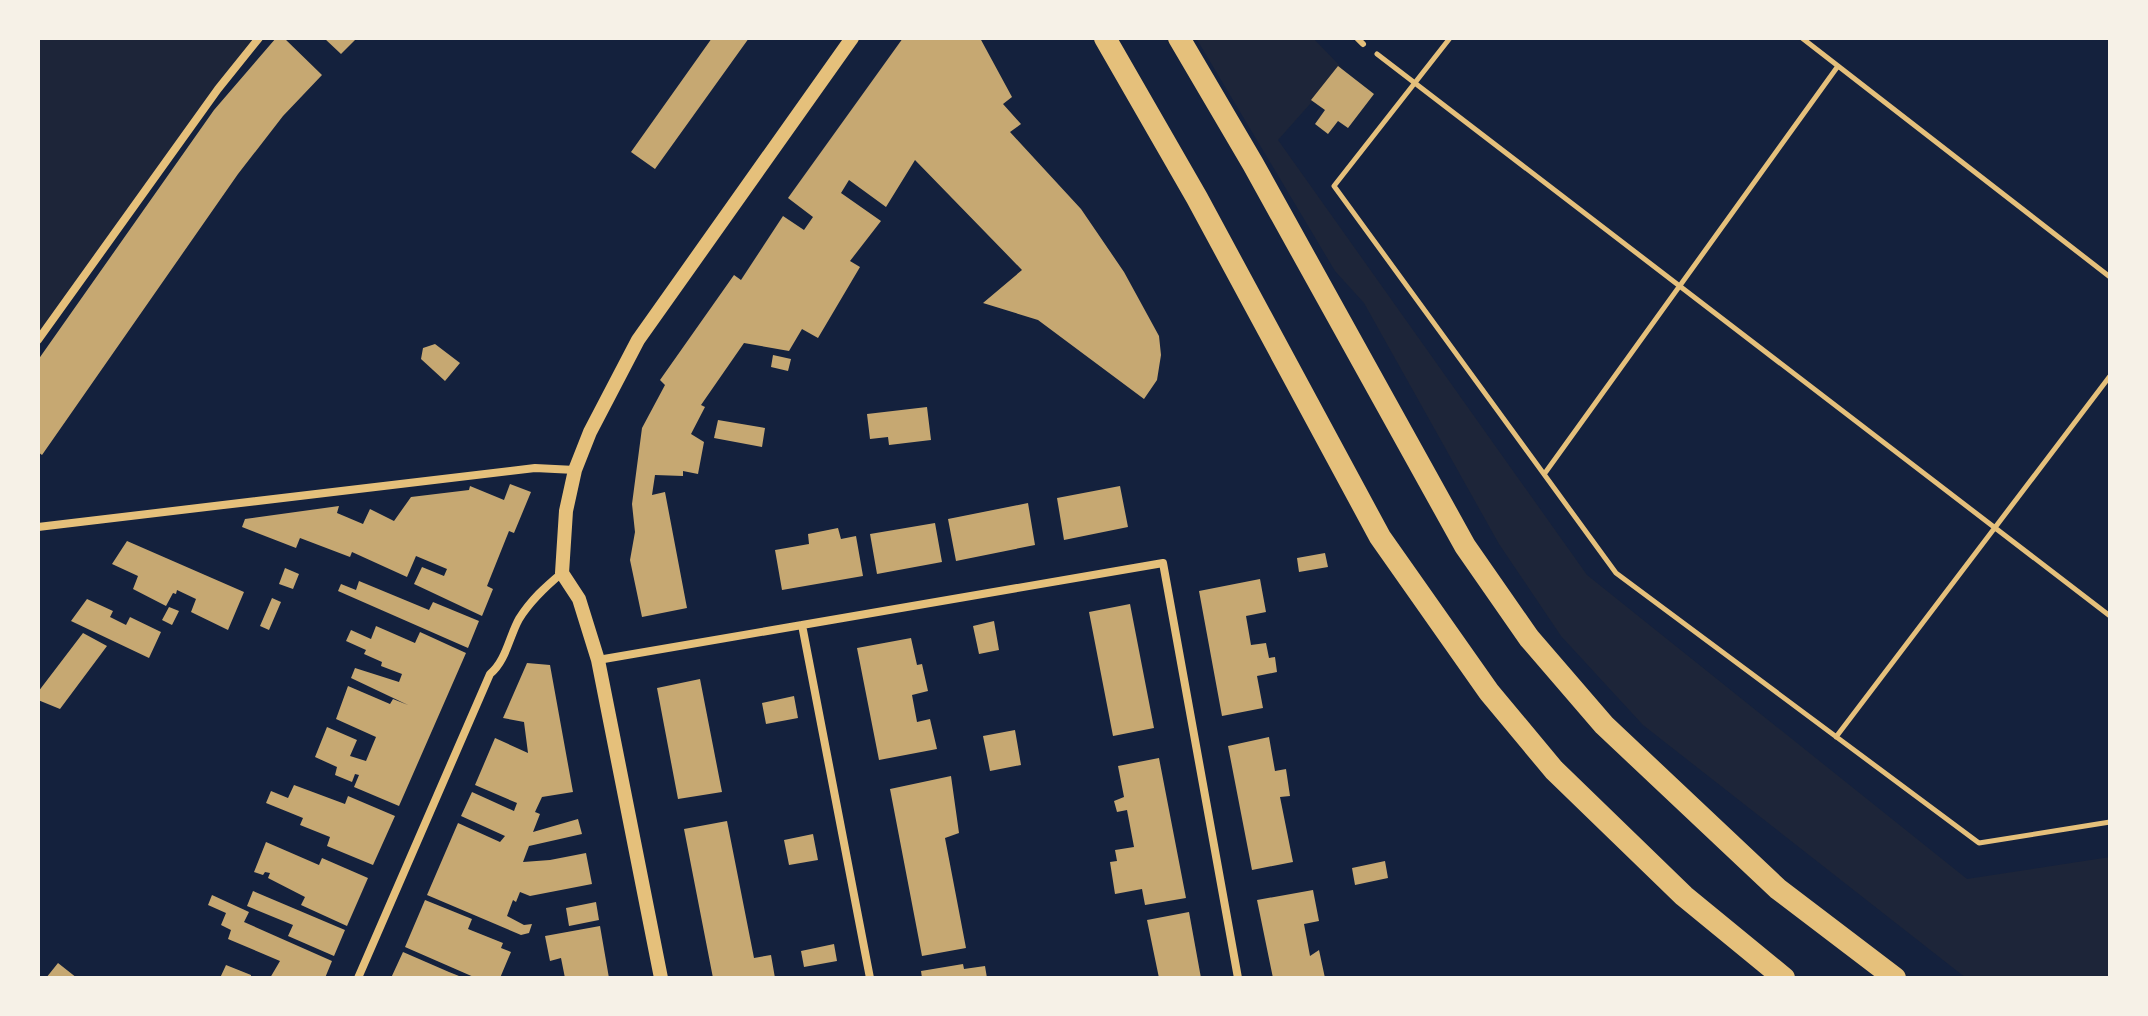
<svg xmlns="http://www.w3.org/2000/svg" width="2148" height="1016" viewBox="0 0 2148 1016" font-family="Figtree,sans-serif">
<rect width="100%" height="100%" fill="#14213d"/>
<path fill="#1d2539" d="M38,38h221l-221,302z
M1196,38h117l29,30 -64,72 309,435 380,304 143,-22v121h-144l-323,-253 -82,-89 -62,-92 -135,-241 -29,-32z"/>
<path fill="#c6a872" d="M276,38h8l38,37 -39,41 -45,58 -196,281 -4,-3v-92l176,-250z
M324,38h33l-16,16z
M712,38h37l-94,131 -24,-17z
M903,38h77l32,59 -9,7 18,20 -11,8 71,77 43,63 35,64 2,19 -4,25 -13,19 -106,-79 -55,-17 39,-33 -107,-110 -29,47 -37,-27 -8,13 40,28 -31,40 10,6 -42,71 -16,-9 -13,22 -45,-8 -43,62 4,2 -14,27 13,8 -6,32 -15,-3v5l-28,-1 -3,20 13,-3 22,116 -45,9 -12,-57 5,-28 -3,-28 10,-76 23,-43 -5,-5 74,-105 7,5 42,-64 21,14 9,-13 -25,-19z
M1338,66l36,28 -26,34 -10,-7 -10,13 -13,-10 10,-14 -14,-10z
M435,344l25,19 -15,18 -24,-22 2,-11z
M773,355l18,4 -3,12 -17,-4z
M927,407l4,33 -42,5 -1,-8 -18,2 -3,-25z
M718,420l47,8 -3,19 -48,-9z
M510,484l21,8 -17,41 -5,-2 -22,55 6,3 -11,27 -68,-32 8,-17 22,9 3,-7 -31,-13 -9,21 -55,-25 -2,5 -50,-19 -4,10 -54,-21 3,-8 94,-13 -2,7 26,11 7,-15 24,12 17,-24 58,-7 1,-4 34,14z
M1120,486l8,41 -64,13 -7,-42z
M1028,503l7,42 -79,16 -8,-42z
M935,523l7,39 -65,12 -7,-40z
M838,528l3,11 15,-3 7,40 -81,14 -7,-40 34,-6 -1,-10z
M127,541l117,51 -16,38 -37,-18 5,-13 -19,-9 -1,4 -3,-1 -7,13 -33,-17 5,-13 -26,-12z
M1325,553l3,14 -29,5 -2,-14z
M285,568l14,6 -6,15 -14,-5z
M1260,579l6,33 -20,4 5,29 15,-2 3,15 6,-1 2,15 -20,4 6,32 -41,8 -23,-125z
M359,581l70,29 4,-8 46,19 -11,27 -130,-57 3,-7 15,6z
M272,598l9,4 -12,28 -9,-4z
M87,599l26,12 -3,6 16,8 4,-8 31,15 -12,26 -78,-37z
M1130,604l24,124 -41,8 -24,-124z
M169,607l10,4 -7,14 -10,-5z
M994,621l5,29 -20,4 -6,-28z
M376,626l39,17 5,-11 46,21 -67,153 -45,-19 5,-12 -4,-1 -3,8 -17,-7 2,-8 -22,-10 12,-30 30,13 -7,16 16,5 10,-24 -40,-18 12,-33 42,18 3,-5 15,6 -57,-27 4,-10 44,14 3,-8 -21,-8 1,-4 -18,-8 2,-4 -20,-9 5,-11 20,9z
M83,633l24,13 -47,63 -22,-9v-8z
M911,638l6,27 5,-1 6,27 -16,4 5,27 13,-3 7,30 -58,11 -22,-112z
M527,663l23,2 23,127 -31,5 -7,15 5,2 -7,18 45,-13 4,15 -53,12 -6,16 27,-2 36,-7 6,31 -62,12 -10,-4 -4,10 -3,-2 -6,16 17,9 8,-1 -3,9 -8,2 -94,-40 31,-72 42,19 5,-6 -44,-20 11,-24 42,19 3,-8 -42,-18 20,-47 33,15 -4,-31 -21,-4z
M700,679l22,113 -44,7 -21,-111z
M794,696l4,22 -32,6 -4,-21z
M1015,730l6,35 -31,6 -7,-35z
M1269,737l6,34 11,-2 4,27 -10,1 13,65 -41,8 -24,-124z
M1159,758l27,140 -41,7 -3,-16 -27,5 -5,-32 7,-1 -2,-11 19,-3 -7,-37 -10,2 -3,-11 10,-4 -6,-31z
M951,776l8,57 -14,5 21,110 -44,8 -32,-167z
M294,785l51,19 3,-8 47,20 -22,49 -46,-19 3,-9 -30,-12 3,-7 -37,-15 5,-12 17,7z
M727,821l27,137 17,-3 4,23h-62l-29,-149z
M813,834l5,26 -29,5 -5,-25z
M266,842l53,23 3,-7 46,20 -21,48 -46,-21 4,-8 -37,-19 2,-5 -5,-1 -2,3 -9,-3z
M1385,861l3,17 -33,7 -3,-17z
M1313,890l6,31 -15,3 6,32 9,-6 6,28h-52l-16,-78z
M253,891l92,39 -11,26 -46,-20 5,-11 -46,-19z
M212,895l37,17 -5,10 88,39 -7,17h-55l10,-17 -52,-22 3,-9 -10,-5 5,-12 -18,-8z
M425,900l47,19 -4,10 35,14 -2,5 10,4 -11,26h-24l-71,-31z
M596,902l3,18 -30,6 -3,-18z
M1189,912l12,66h-42l-12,-58z
M600,926l9,52h-44l-4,-20 -11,3 -5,-25z
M834,944l3,17 -33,6 -3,-16z
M403,952l46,20 15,6h-73z
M58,963l19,15h-31z
M963,964l1,5 21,-3 2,12h-65l-1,-7z
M226,965l25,10v3h-31z"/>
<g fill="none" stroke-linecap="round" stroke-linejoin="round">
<path stroke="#e5c07b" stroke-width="5" d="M1450,38l-116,148 282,387 363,270 131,-21
M1802,38l308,239
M1377,54l733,562
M1545,473l293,-407
M1836,737l274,-361"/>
<path stroke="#e5c07b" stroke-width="6" d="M1357,38l6,6"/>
<path stroke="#e5c07b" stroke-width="8" d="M38,340l180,-251 41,-51
M38,527l497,-59 40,2
M802,625l68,353
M598,660l565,-97 75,415
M358,978l132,-304c16,-13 19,-37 29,-55 12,-19 26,-32 43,-46"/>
<path stroke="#e5c07b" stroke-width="14" d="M661,978l-63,-318 -19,-61 -17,-26 4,-62 9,-41 15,-38 48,-92 214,-302"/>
<path stroke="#e5c07b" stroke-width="22" d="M1105,38l92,160 183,339 109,155 65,78 130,126 100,82
M1179,38l74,126 212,382 64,92 75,87 174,164 117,89"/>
</g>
<rect width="2148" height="1016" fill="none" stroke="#f6f1e7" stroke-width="80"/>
</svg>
